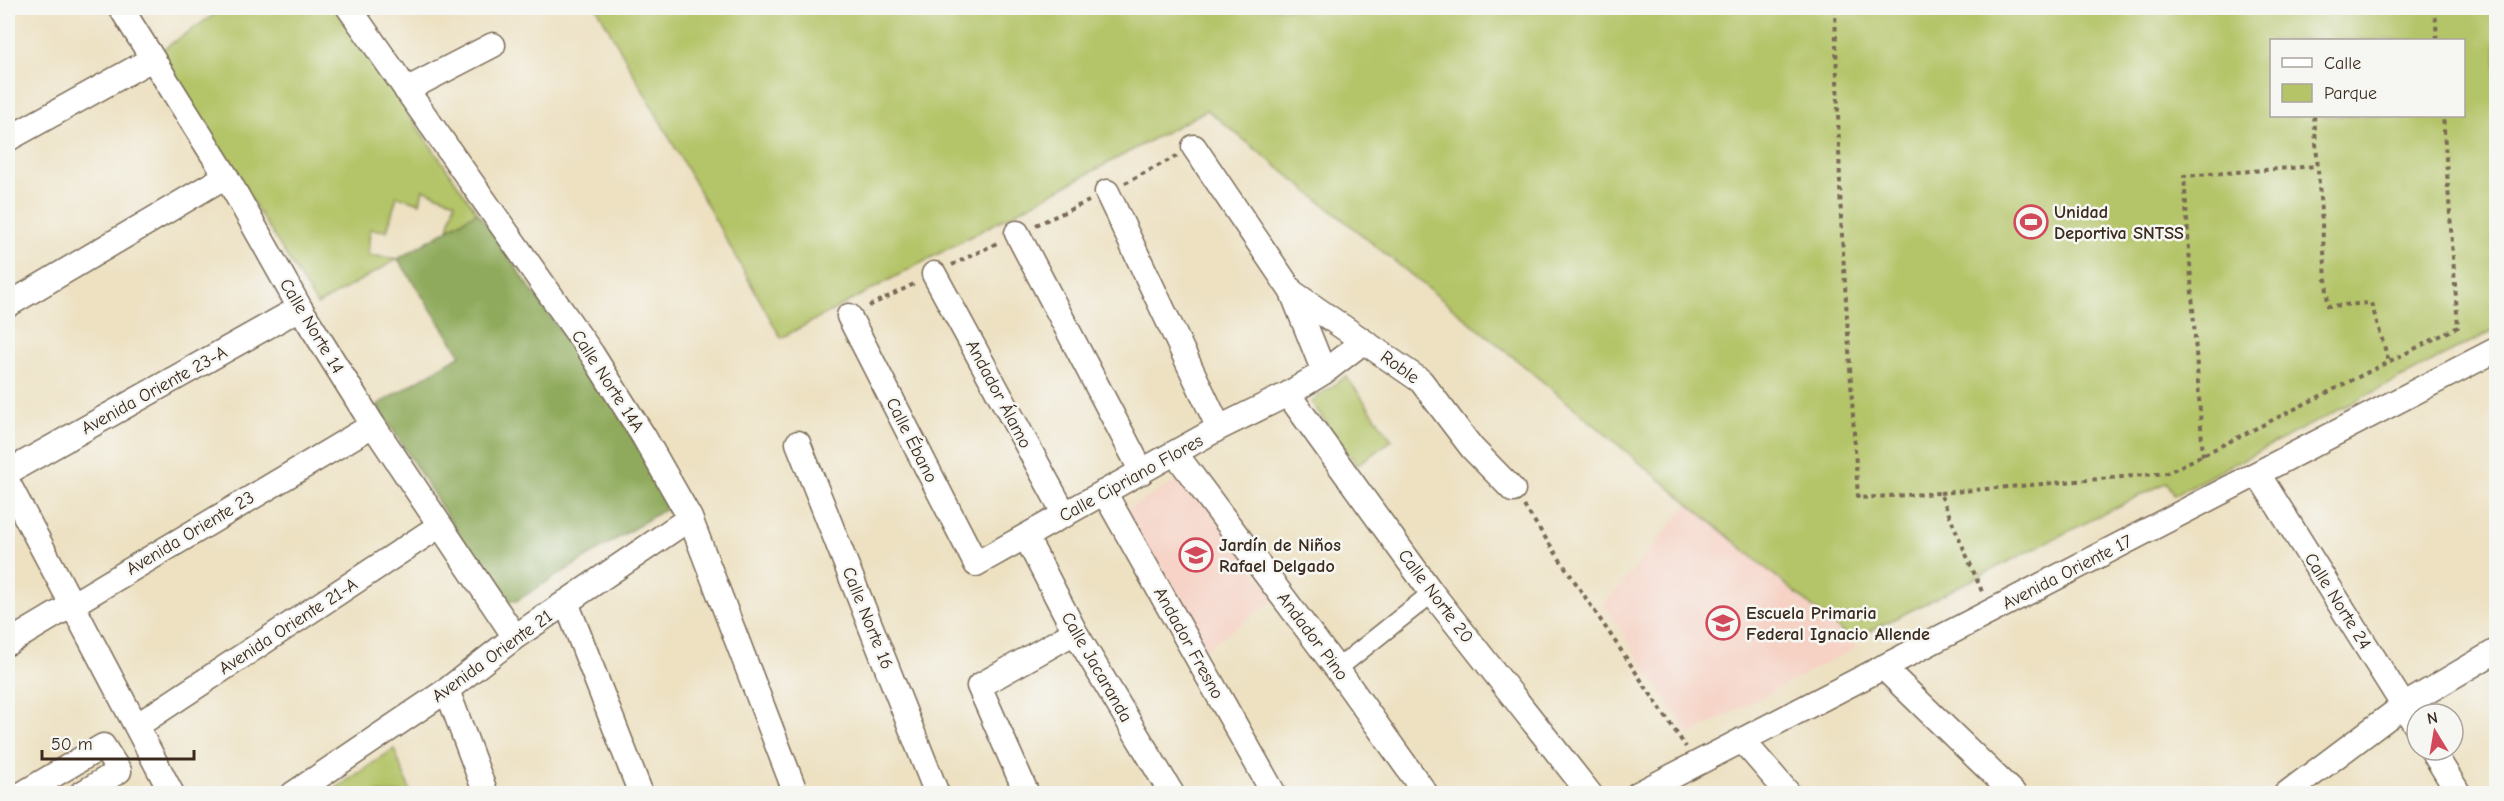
<svg xmlns="http://www.w3.org/2000/svg" width="2504" height="801" viewBox="0 0 2504 801" font-family="'Comic Neue',sans-serif">
<rect width="100%" height="100%" fill="#f6f6f2"/>
<filter id="ink" filterUnits="userSpaceOnUse"><feTurbulence type="fractalNoise" baseFrequency=".0167" numOctaves="2"/><feDisplacementMap in="SourceGraphic" scale="12" xChannelSelector="R" yChannelSelector="G"/><feConvolveMatrix kernelMatrix="1 2 1 2 8 2 1 2 1" color-interpolation-filters="sRGB"/></filter>
<filter id="wash" filterUnits="userSpaceOnUse"><feTurbulence type="fractalNoise" baseFrequency=".008" numOctaves="4" result="noise"/><feDisplacementMap in="SourceGraphic" scale="24" xChannelSelector="R" yChannelSelector="G"/><feGaussianBlur stdDeviation="1.35" result="paint"/><feColorMatrix in="noise" values="0 0 0 0 0 0 0 0 0 0 0 0 0 0 0 0 0 1.4 0 .05"/><feComposite in="paint" operator="in"/></filter>
<g filter="url(#wash)">
<rect width="100%" height="100%" fill="#ede1c2"/>
<path fill="#f6d2c5" d="M1184,477l92,122 -72,51 -80,-139z
M1689,504l168,143 -168,88 -85,-130z"/>
<path fill="#b4c467" stroke="#787742" stroke-width="1.5" fill-rule="evenodd" d="M224,8h110l143,204 -29,17 7,-27 -32,-13 -3,14 -23,-7 -10,35 -17,-2 -2,26 30,4 -81,46 -158,-253z
M597,8h1899v321l-322,166 -7,-13 -315,158 -340,-284 -305,-246 -426,228zM2272,40h192v76h-192z
M1346,376l46,64 -35,25 -46,-63z
M394,749l17,44h-82z"/>
<path fill="#8faa5c" stroke="#656a3d" stroke-width="1.5" d="M477,212l145,207 48,87 -154,95 -17,-3 -122,-193 84,-50 -63,-96z"/>
</g>
<g filter="url(#ink)">
<g fill="none" stroke-linecap="round" stroke-linejoin="round">
<defs>
<path id="pedestrian" d="M1337,669l95,-76"/>
<path id="minor" d="M121,8l105,168 74,132 73,117 142,212
M349,8l243,346 52,83 46,81 106,276
M406,90l87,-45
M8,139l144,-80
M1194,147l98,145 32,80
M1107,192l112,236
M1017,233l125,239
M934,274l131,241
M1292,292l129,89 51,67 41,42
M8,305l218,-129
M849,316l127,248 243,-136 69,-34 36,-22 39,-30
M1288,394l144,199 158,201
M798,443l139,351
M1175,453l162,216 89,125
M8,472l292,-164
M2258,474l159,253
M8,483l164,311
M1104,492l170,302
M1026,537l49,95 97,162
M566,602l75,192
M8,643l365,-218
M1883,667l131,127
M447,690l39,104
M138,725l301,-199
M1742,740l47,54
M2432,750l27,44
M22,794l81,-48 16,25 -38,23
M293,794l154,-104 68,-53 175,-119
M1027,794l-48,-108 96,-54
M1638,794l858,-444
M2286,794l117,-88 93,-55"/>
</defs>
<use href="#pedestrian" stroke="#796a57" stroke-width="21"/>
<use href="#minor" stroke="#796a57" stroke-width="27"/>
<path stroke="#796a57" stroke-width="4" stroke-dasharray="4.5 4.5" stroke-linecap="butt" d="M1835,8l6,211 17,279 82,-5 43,101
M2435,8l2,32
M2314,116l14,190 43,-3 18,59
M1125,183l52,-27
M1036,225l53,-24
M952,265l47,-23
M869,306l47,-23
M2203,456l-19,-280 133,-10
M1940,493l227,-20 291,-146 -15,-211
M1524,506l162,241"/>
<use href="#pedestrian" stroke="#fff" stroke-width="18"/>
<use href="#minor" stroke="#fff" stroke-width="24"/>
</g>
</g>
<defs>
<symbol id="stadium-ring" viewBox="-11 -11 22 22"><circle r="9.5" fill="#f6f6f2" stroke="#d1495b" stroke-width="1.5"/><path d="M0-5a6.5 5 0 1 0 0 10a6.5 5 0 1 0 0-10ZM-3.5-1.8h7v3.6h-7Z" fill="#d1495b"/></symbol>
<symbol id="school-ring" viewBox="-11 -11 22 22"><circle r="9.5" fill="#f6f6f2" stroke="#d1495b" stroke-width="1.5"/><path d="M0-5L7-2L0 1L-7-2ZM-4 1L0 2.5L4 1V4Q0 6-4 4Z" fill="#d1495b"/></symbol>
</defs>
<g fill-rule="evenodd">
<use href="#stadium-ring" x="2012" y="203" width="38" height="38"/>
<use href="#school-ring" x="1177" y="536" width="38" height="38"/>
<use href="#school-ring" x="1704" y="604" width="38" height="38"/>
</g>
<g text-anchor="middle" stroke-width="5" stroke-linejoin="round" paint-order="stroke">
<g font-size="18" font-weight="bold" fill="#3b2a1e" stroke="#f6f6f2" text-anchor="start">
<text x="2054" y="218">Unidad<tspan x="2054" dy="21">Deportiva SNTSS</tspan></text>
<text x="1219" y="551">Jardín de Niños<tspan x="1219" dy="21">Rafael Delgado</tspan></text>
<text x="1746" y="619">Escuela Primaria<tspan x="1746" dy="21">Federal Ignacio Allende</tspan></text>
</g>
<g font-size="18" fill="#3b2a1e" stroke="#f6f6f2">
<text transform="translate(312 326) rotate(59)" y="6">Calle Norte 14</text>
<text transform="translate(1400 367) rotate(36)" y="6">Roble</text>
<text transform="translate(608 381) rotate(57)" y="6">Calle Norte 14A</text>
<text transform="translate(154 390) rotate(-29)" y="6">Avenida Oriente 23-A</text>
<text transform="translate(999 394) rotate(62)" y="6">Andador Álamo</text>
<text transform="translate(912 440) rotate(63)" y="6">Calle Ébano</text>
<text transform="translate(1131 478) rotate(-29)" y="6">Calle Cipriano Flores</text>
<text transform="translate(190 533) rotate(-31)" y="6">Avenida Oriente 23</text>
<text transform="translate(2067 572) rotate(-27)" y="6">Avenida Oriente 17</text>
<text transform="translate(1436 596) rotate(53)" y="6">Calle Norte 20</text>
<text transform="translate(2338 601) rotate(58)" y="6">Calle Norte 24</text>
<text transform="translate(868 618) rotate(68)" y="6">Calle Norte 16</text>
<text transform="translate(288 626) rotate(-33)" y="6">Avenida Oriente 21-A</text>
<text transform="translate(1313 636) rotate(53)" y="6">Andador Pino</text>
<text transform="translate(1189 643) rotate(61)" y="6">Andador Fresno</text>
<text transform="translate(492 656) rotate(-36)" y="6">Avenida Oriente 21</text>
<text transform="translate(1097 667) rotate(60)" y="6">Calle Jacaranda</text>
</g>
</g>
<rect width="2504" height="801" fill="none" stroke="#f6f6f2" stroke-width="30"/>
<rect x="2270" y="39" width="195" height="78" fill="#f6f6f2" stroke="#aba49d" stroke-width="1.5"/>
<rect x="2282" y="58" width="30" height="9" fill="#ffffff" stroke="#aba49d" stroke-width="1.5"/>
<text x="2324" y="69" font-size="18" fill="#3b2a1e">Calle</text>
<rect x="2282" y="84" width="30" height="18" fill="#b4c467" stroke="#aba49d" stroke-width="1.5"/>
<text x="2324" y="99" font-size="18" fill="#3b2a1e">Parque</text>
<g transform="translate(2435 732) rotate(349)"><circle r="28" fill="#f6f6f2" stroke="#aba49d" stroke-width="1.5"/>
<path d="M0-4.5L10 22L0 15L-10 22Z" fill="#d1495b"/>
<text y="-9" font-size="16" font-weight="bold" text-anchor="middle" fill="#3b2a1e">N</text>
</g>
<path d="M42 750v9h152v-9" fill="none" stroke="#3b2a1e" stroke-width="3"/>
<text x="51" y="750" font-size="18" fill="#3b2a1e" stroke="#f6f6f2" stroke-width="4.5" paint-order="stroke">50 m</text>
</svg>
